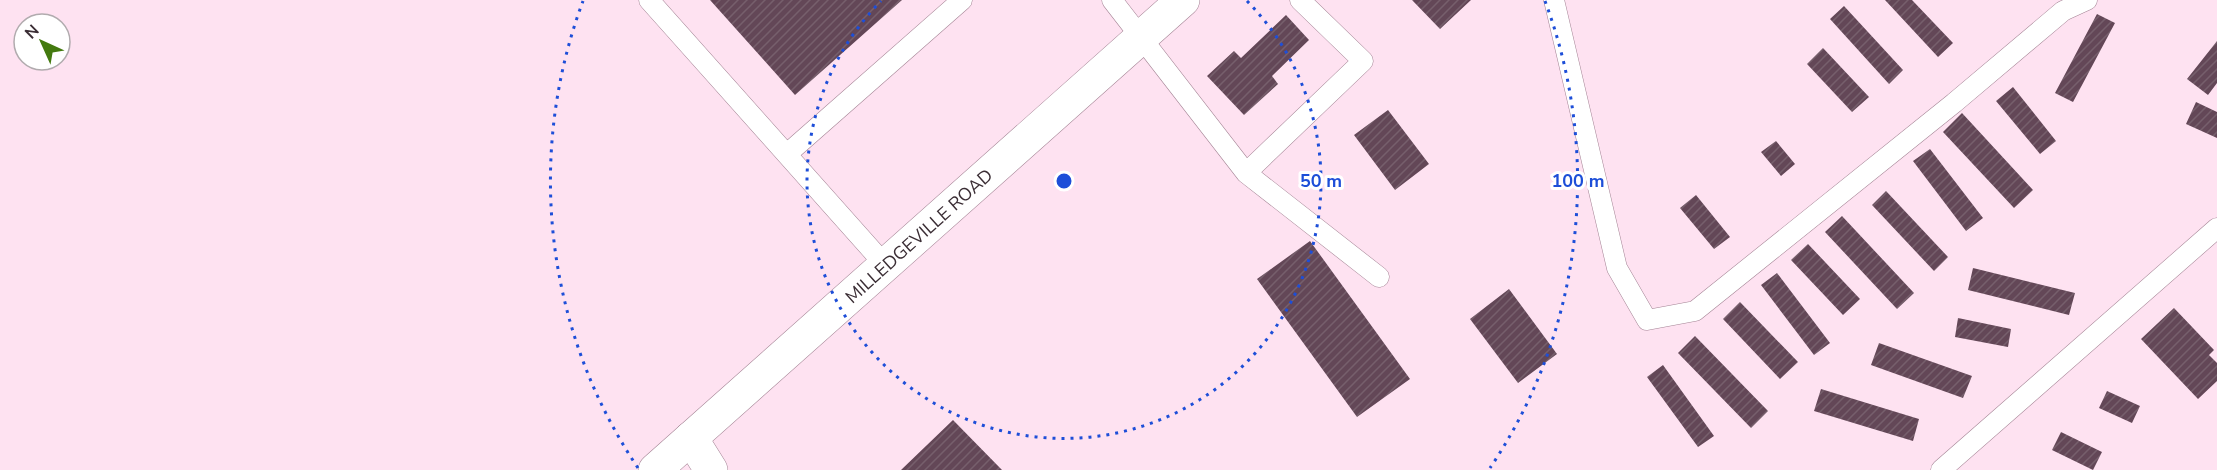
<svg xmlns="http://www.w3.org/2000/svg" width="2217" height="470" viewBox="0 0 2217 470" font-family="'Nunito Sans',sans-serif">
<defs>
<pattern id="building-hatch" width="6" height="6" patternUnits="userSpaceOnUse" patternTransform="scale(1.5)"><rect width="6" height="6" fill="#634757"/><path d="M-1 1l2-2M0 6l6-6M5 7l2-2" fill="none" stroke="#765f6c"/></pattern>
</defs>
<rect width="100%" height="100%" fill="#fee2f1"/>
<path fill="url(#building-hatch)" d="M710,0h192l-107,95z
M1412,0h59l-31,29z
M1885,0h27l41,43 -15,14z
M1844,6l59,64 -14,14 -59,-65z
M2097,14l18,9 -42,79 -18,-9z
M1286,15l23,25 -37,36 6,8 -34,31 -37,-39 27,-25 7,7z
M2217,41v42l-9,12 -21,-16z
M1823,48l46,49 -17,15 -45,-48z
M2013,87l43,54 -16,13 -44,-53z
M2196,102l21,10v26l-31,-14z
M1388,110l41,54 -34,26 -41,-55z
M1962,113l71,77 -19,18 -71,-76z
M1776,141l19,23 -14,12 -20,-24z
M1930,149l53,69 -17,13 -53,-70z
M1886,191l62,66 -14,14 -62,-66z
M1696,195l34,42 -16,12 -34,-41z
M1842,216l72,77 -17,16 -72,-77z
M1310,241l100,138 -53,38 -100,-138z
M1808,244l52,55 -17,16 -52,-55z
M1973,268l102,25 -6,22 -101,-25z
M1777,273l53,70 -16,12 -53,-70z
M1509,289l48,65 -39,29 -48,-64z
M1740,302l58,60 -18,17 -57,-60z
M2174,308l40,42 -5,5 8,8v18l-19,18 -57,-60z
M1958,318l53,11 -3,18 -53,-10z
M1695,336l73,75 -17,17 -73,-75z
M1879,343l93,33 -9,22 -92,-33z
M1663,365l51,71 -16,11 -51,-70z
M1821,389l98,30 -6,22 -99,-30z
M2107,391l33,15 -8,17 -33,-15z
M953,420l49,50h-101z
M2061,432l41,20 -9,18 -41,-20z"/>
<g fill="none" stroke-linecap="round" stroke-linejoin="round">
<defs>
<path id="service" d="M649,0l237,266
M1112,0l134,173 133,104
M1554,0l63,268 30,52 48,-9 259,-208 109,-92 24,-11
M787,154l175,-154
M1246,173l117,-112 -63,-61
M1941,470l276,-242"/>
<path id="minor" d="M691,438l20,32"/>
<path id="tertiary" d="M655,470l528,-470"/>
</defs>
<use href="#service" stroke="#a48495" stroke-width="21"/>
<use href="#minor" stroke="#a48495" stroke-width="34"/>
<use href="#tertiary" stroke="#a48495" stroke-width="34"/>
<use href="#service" stroke="#fff" stroke-width="20"/>
<use href="#minor" stroke="#fff" stroke-width="33"/>
<use href="#tertiary" stroke="#fff" stroke-width="33"/>
</g>
<g fill="none" stroke="#1d4ed8" stroke-width="3" stroke-dasharray="3 6">
<path d="M1247 1A257 257 0 1 1 881 1"/>
<path d="M638 468A514 514 0 0 1 583 1M1545 1A514 514 0 0 1 1490 468"/>
</g>
<g text-anchor="middle" stroke-width="6" stroke-linejoin="round" paint-order="stroke">
<g font-size="18" fill="#3b2e35" stroke="#fff">
<text transform="translate(919 236) rotate(-42)" y="6">MILLEDGEVILLE ROAD</text>
</g>
</g>
<circle cx="1064" cy="181" r="9" fill="#1d4ed8" stroke="#fff" stroke-width="3"/>
<g font-size="18" text-anchor="middle" font-weight="bold" fill="#1d4ed8" stroke="#fff" stroke-width="6" stroke-linejoin="round" paint-order="stroke">
<text x="1321" y="187">50 m</text>
<text x="1578" y="187">100 m</text>
</g>
<g transform="translate(42 42) rotate(315)"><circle r="28" fill="#ffffff" stroke="#b1abae" stroke-width="1.5"/>
<path d="M0-4.5L10 22L0 15L-10 22Z" fill="#437a0f"/>
<text y="-9" font-size="16" font-weight="bold" text-anchor="middle" fill="#3b2e35">N</text>
</g>
</svg>
